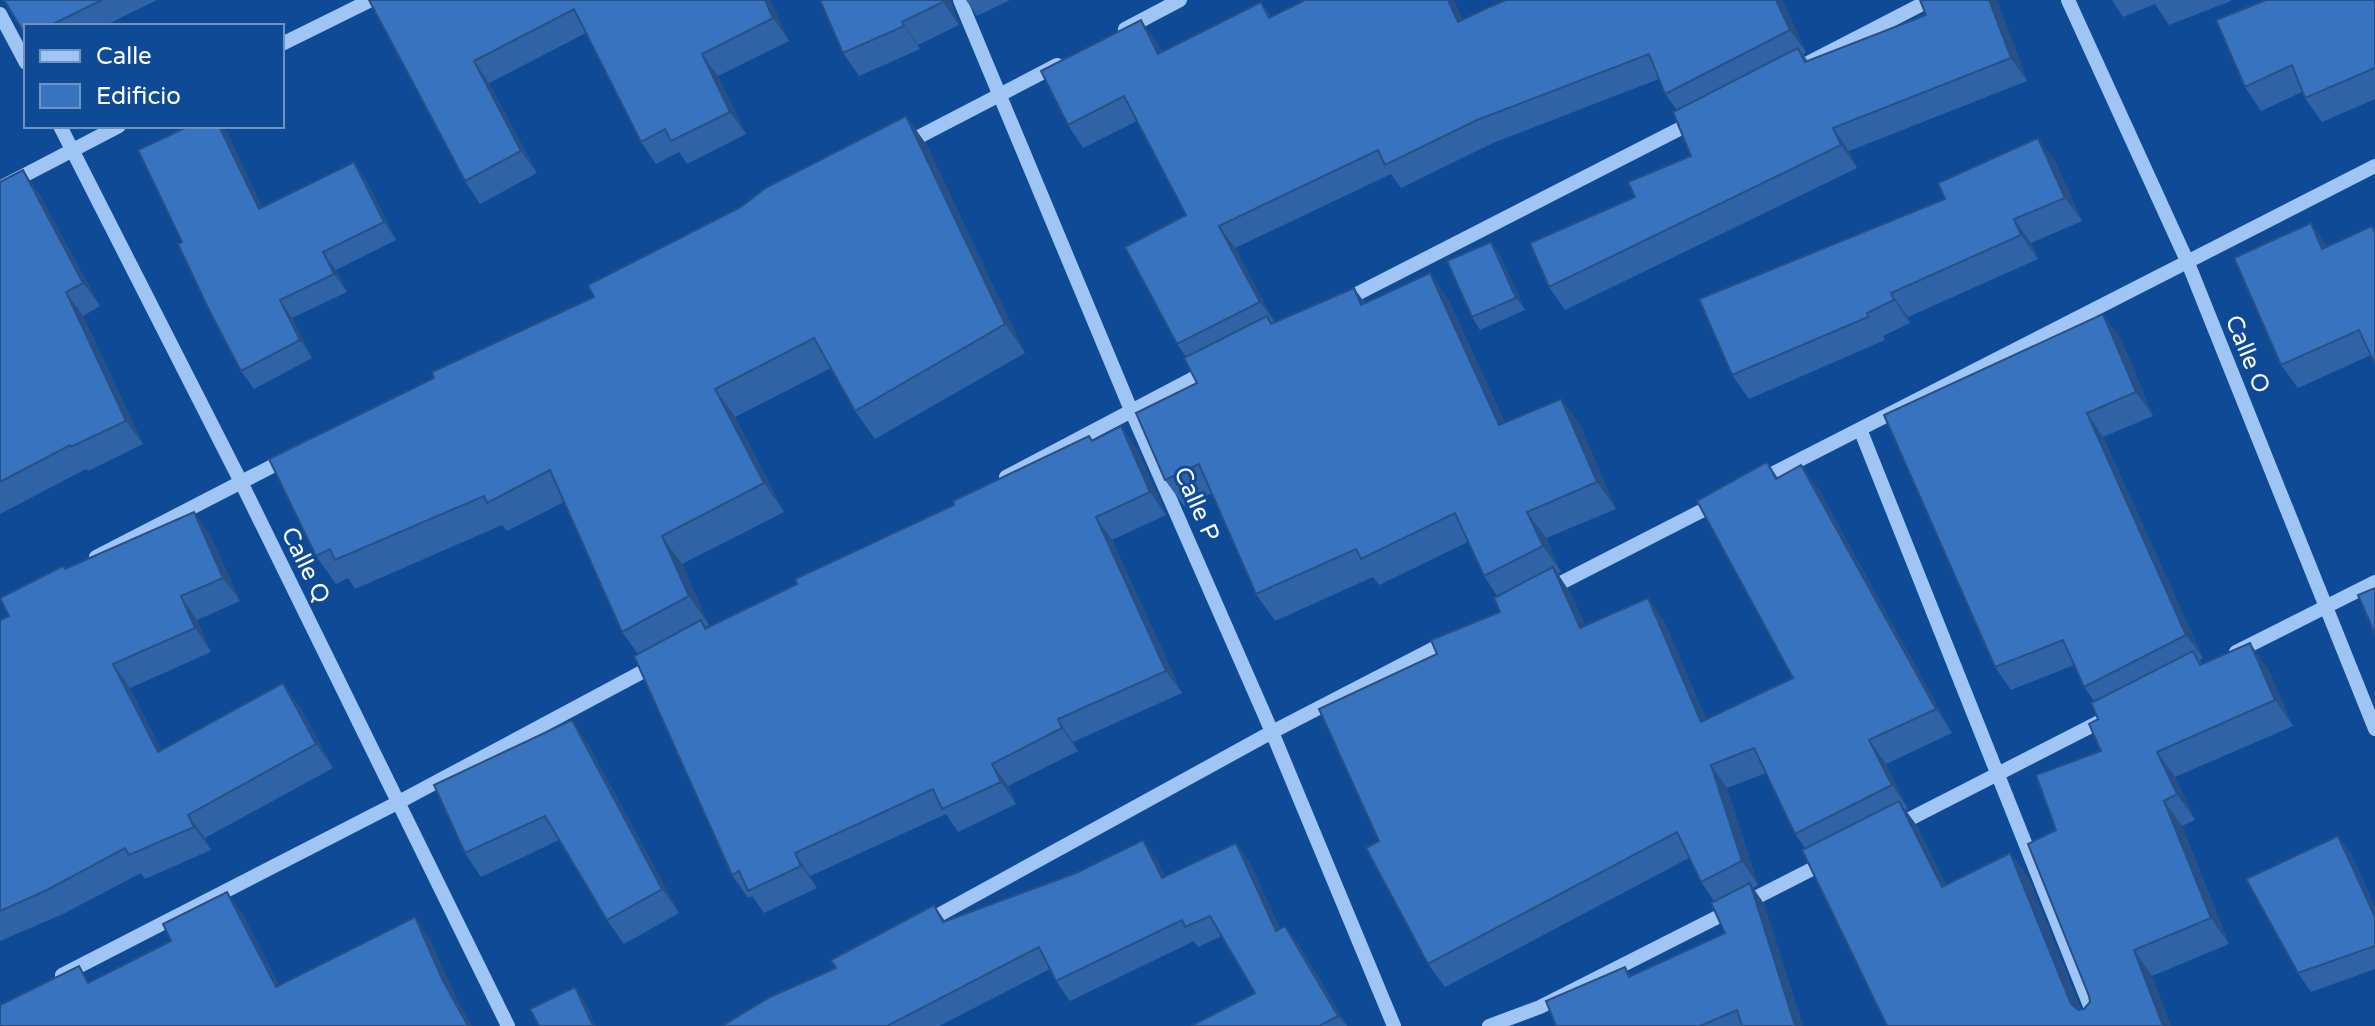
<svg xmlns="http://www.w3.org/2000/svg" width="2375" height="1026" viewBox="0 0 2375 1026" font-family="'Varela Round',sans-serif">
<rect width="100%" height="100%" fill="#0f4a97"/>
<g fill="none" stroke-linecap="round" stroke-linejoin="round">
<path stroke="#9fc5f4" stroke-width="14" d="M960,0l171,410 141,322 122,294
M2068,0l120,263 187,466
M0,14l26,49
M1125,29l55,-29
M282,44l89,-44
M1806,64l124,-64
M60,126l181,356 267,544
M905,144l152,-79
M0,188l119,-62
M1343,301l352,-180
M1860,429l238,597
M1006,477l205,-108
M1760,480l615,-314
M96,557l192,-99
M1547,590l170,-87
M2236,652l139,-70
M1894,827l213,-109
M926,922l346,-190 178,-92
M62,975l335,-172 260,-139
M1489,1026l51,-19 286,-145"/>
</g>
<path fill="#3063a5" d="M4,0h153l-53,26h-78z
M370,0h400l19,41 -71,35 28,58 -59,30 -8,-12 -23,12 -15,-22 -55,-109 -97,50 48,90 -57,31 -15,-23z
M820,0h130l9,25 -41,20 2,4 -61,27 -16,-23z
M966,0h44l-33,16z
M1782,0l24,52 -3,2 5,7 189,-61 30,81 -178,70 8,17 -292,142 -16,-23 86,-90 56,-41 -14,-46 -12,-16 -6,-15 -166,64 -92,45 -10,-14 -156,74 40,75 79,-35 11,15 83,-4 57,124 56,-24 19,26 36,84 -70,29 15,34 -3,2 11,17 16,34 79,-4 42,98 87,-41 -26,-216 11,16 40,10 134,245 -66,31 22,45 -3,1 12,16 29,59 64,-32 19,26 52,131 3,-1 6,-7 -1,-6 -33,-166 45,-79 -3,-32 -4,-18 -10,-14 -10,-22 -63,25 -16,-23 -111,-252 236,-78 33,79 -50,21 100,221 -3,2 2,4 66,5 25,57 -118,51 20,43 -13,6 47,118 -77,32 19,50h-284l-82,-178 -10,-14 -29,-61 -39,15 31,97 -5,3 11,16 39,122h-247l69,-59 6,9 94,-43 -11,-32 -13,-19 -12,-24 -244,129 -17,-23 -49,-123 58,-187 63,-42 -3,-16 -13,-20 -16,-34 -89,43 -6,-8 -98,44 -19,-27 -44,-101 -28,13 -19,-26 32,-97 -11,-26 -9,-13 9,-129 -49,-94 -54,27 -15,-23 89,-82 5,9 99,-50 10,15 191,3z
M2112,0h119v1l-62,24 -14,-21 -32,13z
M2375,0v99l-53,23 -17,-24 -3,-6 -41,19 -16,-24z
M906,116l20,28 99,209 -150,86 -20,-28 -24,-43 -96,49 49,95 -102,52 27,61 -4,2 2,2 90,-45 292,-148 3,4 45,9 29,66 -54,25 70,153 -109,49 5,9 -70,35 8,18 -58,28 -12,-18 -136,62 7,12 -53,25 -12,-17 -4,2 -16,-23 -94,-221 -16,-22 -58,-130 -57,29 -5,-6 -147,64 -7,-11 -12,6 -20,-28 118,-178 160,-81 147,-90z
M227,132l35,76 104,-28 30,60 -60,30 11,22 -55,26 20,40 -58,31 -13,-18 -59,-129z
M2055,161l27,60 -51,22 7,16 -130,58 2,6 -27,13 2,4 -136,59 -17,-24z
M0,182l39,12 61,112 -17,10 60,128 -55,27 -2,-2 -86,45z
M2372,226l3,4v134l-4,-9 -73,33 -17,-23 46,-118z
M1500,255l25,55 -45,20 -8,-13z
M210,535l30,66 -43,19 14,32 -81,36 31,62 139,-43 33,61 -128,70 6,12 -66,29 -4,-6 -78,41 -63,27v-321l9,-4 57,-47z
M588,744l91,169 -55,31 -17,-24 -48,-80 -78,37 -16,-24z
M2338,836l13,18 24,53v62l-64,23 -13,-19z
M1236,843l14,20 30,66 19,16 48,81h-156l64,-33 -33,-57 -24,11 -4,-6 -124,60 -14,-20 -6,-12 -111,57h-217l114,-58 98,-63 11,16 211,-62 9,17z"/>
<path fill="#275086" d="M765,0h5l19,41 -16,-23z
M943,0h7l9,25 -16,-23z
M1448,0h6l20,45 -16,-23z
M1776,0h6l24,52 -16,-22z
M1989,0h8l30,81 -16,-23z
M1141,20l16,23 17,34 -16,-23z
M902,22l16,23 2,4 -16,-23z
M702,54l16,22 28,58 -16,-22z
M474,61l15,22 48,90 -16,-22z
M906,116l20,28 99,209 -20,-29z
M219,126h3l5,6 45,96 -13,-19z
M1833,128l16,23 8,17 -16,-23z
M2038,138l17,23 27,60 -17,-23z
M354,162l12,18 30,60 -12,-18z
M23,170l16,24 61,112 -17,-23z
M2014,219l17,24 7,16 -17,-24z
M2311,223l17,24 -6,2z
M1219,226l16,22 41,76 -16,-22z
M1491,242l9,13 25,55 -9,-12z
M323,252l13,18 11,22 -13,-18z
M1430,273l18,26 70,153 -19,-27z
M1354,288l18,27 -11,-10z
M66,292l17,24 60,128 -17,-23z
M1891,293l17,24 2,6 -16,-23z
M280,300l12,18 20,40 -12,-18z
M2103,314l17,23 33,79 -17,-24z
M715,389l20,28 49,95 -20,-29z
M1561,399l19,26 36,84 -19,-27z
M2087,413l16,24 100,221 -17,-23z
M1121,426l16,23 29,66 -16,-23z
M1801,465l17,23 134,245 -16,-24z
M194,512l16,23 30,66 -17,-23z
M1527,512l19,26 15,34 -18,-26z
M1096,517l16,23 70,153 -16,-22z
M662,536l20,28 27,61 -20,-29z
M1553,567l16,24 28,60 -17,-23z
M181,596l16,24 14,32 -16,-24z
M1648,598l16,23 53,124 -16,-23z
M2250,643l18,26 25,57 -18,-26z
M113,664l17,24 44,87 -16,-23z
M283,683l17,24 33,61 -17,-24z
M1058,719l15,23 5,9 -16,-23z
M572,720l16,24 91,169 -17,-24z
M1869,740l17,24 22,45 -16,-24z
M2157,752l18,25 20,43 -18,-26z
M992,764l16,22 8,18 -15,-22z
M1711,765l16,23 31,97 -16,-24z
M1899,801l18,25 43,87 -18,-26z
M2164,801l18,25 47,118 -18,-26z
M188,815l17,23 6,12 -17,-23z
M2338,836l13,18 24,53v10z
M1143,840l13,19 20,38 -14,-19z
M1236,843l14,20 40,88 -14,-20z
M795,853l15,23 7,12 -16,-22z
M2010,853l19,26 58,147 -16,-22z
M1750,883l14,21 39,122h-8z
M227,892l17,24 48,94 -16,-23z
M415,917l16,24 28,62 13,23h-4l-26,-47z
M1285,926l14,19 48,81 -9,-10z
M2134,950l18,26 19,50h-8z
M575,987l9,13 12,26h-3z"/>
<path fill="#3873c0" stroke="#275086" stroke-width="2" d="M4,0h98l-53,26h-23v10z
M369,0h396l8,18 -71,36 28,58 -59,29 -6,-12 -24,13 -67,-133 -100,52 47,90 -56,30z
M820,0h123v2l-41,20 2,4 -61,27z
M1305,0h143l10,22 29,-14 19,-8h270l14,30 -125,64 -16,-40 -172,66 -92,45 -7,-15 -159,76 41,76 -83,42 -52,-97 61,-32 -62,-119 -56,29 -27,-54 100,-51 17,34 103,-52 8,16z
M1920,0h69l22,58 -178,70 8,17 -292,142 -19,-44 105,-46 -7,-15 63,-26 -18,-44 125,-64 7,14 121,-47z
M2266,0h109v68l-70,30 -13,-33 -47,22 -29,-67z
M906,116l99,208 -150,87 -41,-73 -99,51 49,94 -102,53 27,60 -67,36 -72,-162 -63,33 -3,-7 -149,64 -5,-11 -14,7 -47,-97 165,-81 -2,-6 162,-75 -6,-12 153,-78 26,-20z
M189,126h30l40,83 95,-47 30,60 -61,30 11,22 -54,26 20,40 -59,31 -32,-61 -31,-66 4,-2 -44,-92z
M2038,138l27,60 -51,21 7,16 -130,58 3,7 -27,13 1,4 -136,58 -33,-76 246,-100 -7,-16z
M23,170l60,113 -17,9 60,129 -55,26 -1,-2 -70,37v-300z
M2311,223l11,26 50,-23 3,7v131l-16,-34 -78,35 -47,-107z
M1491,242l25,56 -44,19 -25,-56z
M1430,273l69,152 62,-26 36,83 -70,30 16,34 -59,30 -29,-63 -94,46 -5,-10 -100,45 -57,-130 -34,16 -29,-67 61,-30 -13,-25 83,-42 4,8 83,-36 7,17z
M2103,314l33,78 -49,21 99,222 -102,52 -21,-47 -68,27 -111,-252z
M1121,426l29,66 -54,25 70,154 -108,48 4,9 -70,36 9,18 -59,27 -9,-20 -138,64 6,13 -53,25 -9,-20 -7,4 -98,-219 67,-36 4,9 92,-45 -2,-5 159,-74 -1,-4 136,-65 3,5z
M1767,462l9,17 25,-14 135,244 -67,31 23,45 -97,49 -41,-86 -43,17 31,96 -41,21 -24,-50 -249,132 -62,-116 13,-7 -60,-132 118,-55 -6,-14 69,-28 -6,-14 59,-31 27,61 68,-30 53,124 92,-44 -96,-177z
M194,512l29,66 -42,18 14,32 -82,36 45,88 125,-69 33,61 -128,71 6,12 -65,28 -4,-7 -78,42 -47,21v-291l9,-4 -9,-18 63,-32 2,3z
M2375,588v46l-17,-39z
M2250,643l25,57 -118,52 20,42 -13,7 47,117 -77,32 29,76h-276l-85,-176 97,-49 43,86 68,-34 61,151 7,6 6,-1 6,-7 -1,-6 -61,-152 28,-14 -20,-55 65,-24 -12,-27 9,-5 -7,-16 102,-52 7,14z
M572,720l90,169 -55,31 -62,-104 -80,37 -31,-68z
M2338,836l37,81v29l-77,27 -52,-94z
M1143,840l19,38 74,-35 40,88 9,-5 53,90 -19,10h-128l64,-33 -45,-77 -25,11 -3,-7 -126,61 -17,-34 -152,79h-165l48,-29 66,-29 -5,-8 103,-55 9,17 133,-49z
M1750,883l45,143h-53l-5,-16 -37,16h-144l-10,-25 79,-34 4,10 96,-44 -14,-30z
M227,892l49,95 139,-70 27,62 26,47h-468v-21l79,-39 9,17 83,-42 -8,-17z
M575,987l18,39h-54l-9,-17z"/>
<g text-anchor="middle" stroke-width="6" stroke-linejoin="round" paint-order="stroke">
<g font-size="24" fill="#fff" stroke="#0f4a97">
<text transform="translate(2248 354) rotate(68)" y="8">Calle O</text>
<text transform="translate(1197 504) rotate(66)" y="8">Calle P</text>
<text transform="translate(306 565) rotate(64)" y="8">Calle Q</text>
</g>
</g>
<rect x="24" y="24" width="260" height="104" fill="#0f4a97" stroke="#6f92c1" stroke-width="2"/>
<rect x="40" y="50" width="40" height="12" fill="#9fc5f4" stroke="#6f92c1" stroke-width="2"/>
<text x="96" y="64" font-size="24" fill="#ffffff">Calle</text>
<rect x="40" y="84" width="40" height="24" fill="#3873c0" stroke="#6f92c1" stroke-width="2"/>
<text x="96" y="104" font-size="24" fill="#ffffff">Edificio</text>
</svg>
